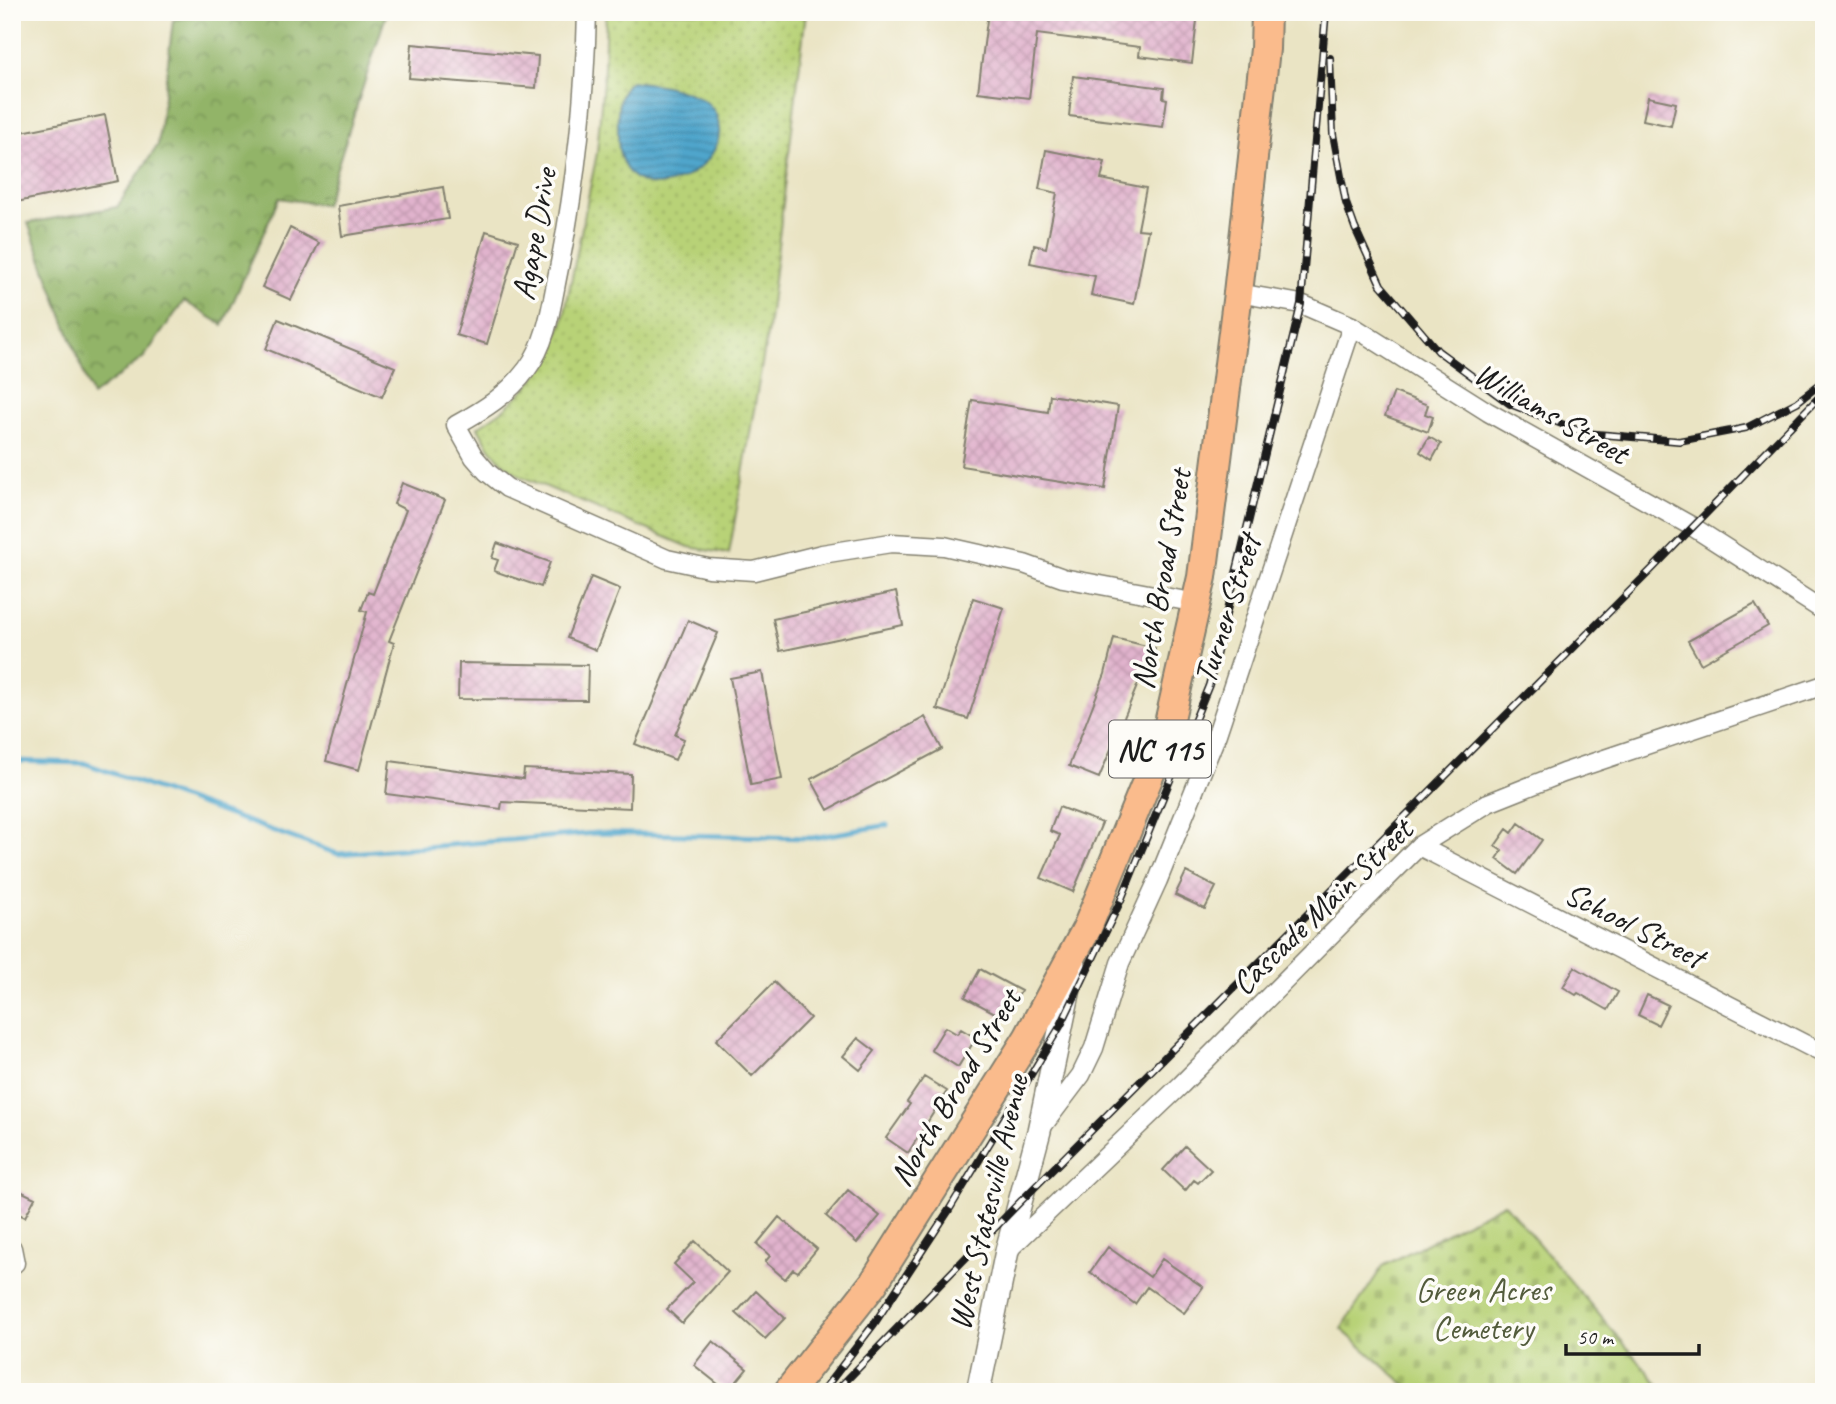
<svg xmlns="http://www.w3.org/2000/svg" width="1836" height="1404" viewBox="0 0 1836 1404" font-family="Caveat,sans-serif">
<defs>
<pattern id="forest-crowns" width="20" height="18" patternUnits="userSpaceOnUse" patternTransform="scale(1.75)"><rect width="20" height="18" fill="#92b468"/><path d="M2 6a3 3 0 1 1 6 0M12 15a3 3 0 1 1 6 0" fill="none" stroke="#769255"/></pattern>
<pattern id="cemetery-stones" width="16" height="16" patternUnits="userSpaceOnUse" patternTransform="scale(1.75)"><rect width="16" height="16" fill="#b8d277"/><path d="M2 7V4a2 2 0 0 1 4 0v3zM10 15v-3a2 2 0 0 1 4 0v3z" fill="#9eb466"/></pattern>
<pattern id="park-dots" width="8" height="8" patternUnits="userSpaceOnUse" patternTransform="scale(1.75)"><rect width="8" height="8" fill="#b8d277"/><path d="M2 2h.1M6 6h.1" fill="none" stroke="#9eb466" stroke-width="1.8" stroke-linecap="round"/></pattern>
<pattern id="water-rules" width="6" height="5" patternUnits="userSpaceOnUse" patternTransform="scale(1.75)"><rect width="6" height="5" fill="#4fa6cc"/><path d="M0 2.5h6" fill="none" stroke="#4186a5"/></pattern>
<pattern id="building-cross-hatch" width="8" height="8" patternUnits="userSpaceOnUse" patternTransform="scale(1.75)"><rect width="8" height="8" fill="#e1b3cd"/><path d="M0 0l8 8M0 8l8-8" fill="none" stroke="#c099af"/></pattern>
</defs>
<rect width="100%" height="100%" fill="#fdfcf7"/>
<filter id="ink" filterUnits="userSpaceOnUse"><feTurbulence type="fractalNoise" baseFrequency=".0143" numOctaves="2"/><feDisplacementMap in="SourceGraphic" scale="14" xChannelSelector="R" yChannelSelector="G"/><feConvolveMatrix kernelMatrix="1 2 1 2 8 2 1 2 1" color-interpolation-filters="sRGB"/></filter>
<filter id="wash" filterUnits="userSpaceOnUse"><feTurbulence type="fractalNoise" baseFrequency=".00686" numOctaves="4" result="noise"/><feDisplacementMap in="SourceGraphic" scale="28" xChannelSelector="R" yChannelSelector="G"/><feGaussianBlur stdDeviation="1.57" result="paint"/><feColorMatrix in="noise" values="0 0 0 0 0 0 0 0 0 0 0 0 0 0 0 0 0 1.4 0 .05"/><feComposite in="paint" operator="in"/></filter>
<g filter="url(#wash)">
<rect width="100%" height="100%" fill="#eae4c4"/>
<path fill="url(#forest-crowns)" stroke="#576842" stroke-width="2" d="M216,12h171l-62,193 -46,-7 -56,127 -39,-24 -40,56 -52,39 -64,-173 89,-16 41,-62 15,-125z"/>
<path fill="url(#cemetery-stones)" stroke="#6a774a" stroke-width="2" d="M1504,1203l161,189h-251l-73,-63 42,-63z"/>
<path fill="url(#park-dots)" stroke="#6a774a" stroke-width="2" d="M606,12h200l-38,317 -39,225 -40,-7 -166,-70c-24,-14 -32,-25 -45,-50l26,-18 26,-25 18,-26 15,-36 34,-169 7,-85z"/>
<path fill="url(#water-rules)" stroke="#366174" stroke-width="2" d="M631,81c26,3 50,6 72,19 9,5 13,12 15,21 14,54 -100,104 -100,14 0,-20 -3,-40 13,-54z"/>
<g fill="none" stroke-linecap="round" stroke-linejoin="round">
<path stroke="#4fa6cc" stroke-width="5" d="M12,761l72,2 254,91 259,-21 215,5 75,-13"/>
</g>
<g id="blocks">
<path fill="url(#building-cross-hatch)" d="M988,12h210l-6,51 -53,-7 1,-9 -103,-13 -8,64 -51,-6z
M412,44l126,12 -2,32 -127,-10z
M1073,76l91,12 -1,10 4,1 -4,28 -94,-11z
M1648,97l28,6 -5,23 -28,-6z
M105,115l13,66 -106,22v-69z
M1046,150l59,12 -4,17 45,9 -8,41 10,1 -14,74 -43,-9 4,-19 -65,-13 4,-18 12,3 11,-55 -18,-4z
M443,187l5,32 -106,17 -4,-30z
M290,228l29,15 -28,57 -29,-13z
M486,231l32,10 -31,103 -31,-9z
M278,319l117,48 -13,30 -116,-48z
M1394,392l34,13 -3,9 8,3 -5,15 -43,-16z
M1050,395l68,11 -13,83 -144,-23 11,-66 76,12z
M1429,437l12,7 -9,16 -12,-8z
M402,483l43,17 -56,141 5,2 -35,127 -33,-9 41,-149 -6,-2 7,-18 5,2 33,-84 -12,-6z
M497,543l53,19 -9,25 -47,-16 4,-11 -6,-2z
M591,577l29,12 -24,61 -29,-12z
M896,592l7,33 -123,26 -7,-32z
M973,598l31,10 -36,111 -31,-10z
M1755,604l13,22 -67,38 -13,-23z
M688,620l30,13 -43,102 9,4 -9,21 -40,-16z
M1114,638l41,10 -7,27 -6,-1 -43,104 -30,-12 36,-92z
M459,663l129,2 -1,35 -129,-1z
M762,672l20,107 -31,6 -21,-107z
M925,717l17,32 -114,61 -17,-31z
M390,761l133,18 1,-10 107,5 -1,34 -128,-6 -1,7 -115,-15z
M1059,807l43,16 -29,69 -32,-14 19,-43 -10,-4z
M1519,823l23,17 -25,34 -20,-15 5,-8 -7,-5 12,-17 5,4z
M1186,872l30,15 -11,22 -30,-14z
M1575,967l43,25 -10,18 -30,-17 -2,2 -13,-8z
M980,969l41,22 -15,28 -41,-22z
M774,982l36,36 -58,58 -36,-36z
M1647,995l21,10 -10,20 -20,-10z
M945,1027l12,7 4,-5 15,9 -18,29 -27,-17z
M858,1038l17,13 -15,19 -17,-14z
M924,1077l23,14 -39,62 -22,-15 24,-34 -3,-2z
M1185,1146l26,24 -13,13 -4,-3 -9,11 -22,-21z
M12,1187l23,11 -10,19 -13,-6z
M848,1190l32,26 -23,27 -31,-27z
M779,1217l38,32 -19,23 -5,-3 -8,10 -20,-17 5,-6 -13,-12z
M695,1241l33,31 -46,51 -15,-14 26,-27 -19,-18z
M1108,1247l42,30 12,-18 41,28 -19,26 -37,-26 -12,17 -45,-32z
M756,1291l29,27 -20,21 -29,-26z
M713,1341l34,28 -19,23 -34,-27z"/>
</g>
</g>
<g filter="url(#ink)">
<use href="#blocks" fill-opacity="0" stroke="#838070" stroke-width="2"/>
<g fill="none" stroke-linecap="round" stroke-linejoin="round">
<defs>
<path id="minor" d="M587,12c-2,90 -12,179 -30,266 -6,31 -11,66 -30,91 -19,26 -44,41 -71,56l18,32 13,15 20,16 160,71 41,9 46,3 68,-17 69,-11 53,3 80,18 39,14 134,25
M1238,293l63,11 51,22 136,86 205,115 131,84
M1419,846l405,208
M1041,1128l40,-53 13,-27 26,-85 38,-83 59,-146 135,-408
M12,1248l3,15
M1007,1251l174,-166 238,-239 69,-43 75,-30 261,-88"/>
<path id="tertiary" d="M978,1392l29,-141 32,-120 35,-166"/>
<path id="primary" d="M788,1392l85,-108 155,-246 59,-110 80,-196 35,-155 36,-284 27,-244 1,-37"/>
</defs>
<use href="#minor" stroke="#838070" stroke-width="21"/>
<use href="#tertiary" stroke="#838070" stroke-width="26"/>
<use href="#primary" stroke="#838070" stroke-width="32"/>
<use href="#minor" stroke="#fff" stroke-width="18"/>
<use href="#tertiary" stroke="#fff" stroke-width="23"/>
<use href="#primary" stroke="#fabb8c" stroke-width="28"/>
<defs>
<path id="rail" d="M1330,58l3,76 13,69 9,25 26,57 57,66 72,53 75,29 94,8 67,-13 51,-26 27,-21
M822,1392l52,-68 75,-114 112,-185 60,-125 88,-215 92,-381 25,-292
M835,1392l186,-191 632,-633 171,-176"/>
</defs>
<use href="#rail" stroke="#1c1c1c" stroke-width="8"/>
<use href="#rail" stroke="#fdfcf7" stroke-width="5" stroke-dasharray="16" stroke-linecap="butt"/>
</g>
</g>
<g text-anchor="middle" stroke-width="7" stroke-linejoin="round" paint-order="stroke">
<rect fill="#fdfcf7" stroke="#605f5e" stroke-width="2" x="1109" y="720.5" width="102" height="57" rx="5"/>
<g font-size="32" font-weight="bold" fill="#1c1c1c">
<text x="1160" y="760">NC 115</text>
</g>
<g font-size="33" fill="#1c1c1c" stroke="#fdfcf7">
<text transform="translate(533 234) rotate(-80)" y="12">Agape Drive</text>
<text transform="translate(1552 412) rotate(30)" y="12">Williams Street</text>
<text transform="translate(1160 579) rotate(-80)" y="12">North Broad Street</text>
<text transform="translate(1226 609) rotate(-72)" y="12">Turner Street</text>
<text transform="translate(1321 906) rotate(-44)" y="12">Cascade Main Street</text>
<text transform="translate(1635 924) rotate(27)" y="12">School Street</text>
<text transform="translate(954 1087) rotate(-59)" y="12">North Broad Street</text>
<text transform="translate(987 1202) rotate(-77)" y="12">West Statesville Avenue</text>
</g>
<g font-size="33" fill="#535c3c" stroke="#fdfcf7">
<text x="1483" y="1301">Green Acres<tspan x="1483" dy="38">Cemetery</tspan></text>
</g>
</g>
<rect width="1836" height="1404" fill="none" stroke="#fdfcf7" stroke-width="42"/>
<path d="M1566 1344v10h133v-10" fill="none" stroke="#1c1c1c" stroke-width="3.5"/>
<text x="1577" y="1344" font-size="21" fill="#1c1c1c" stroke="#fdfcf7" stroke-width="5" paint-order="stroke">50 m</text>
</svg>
